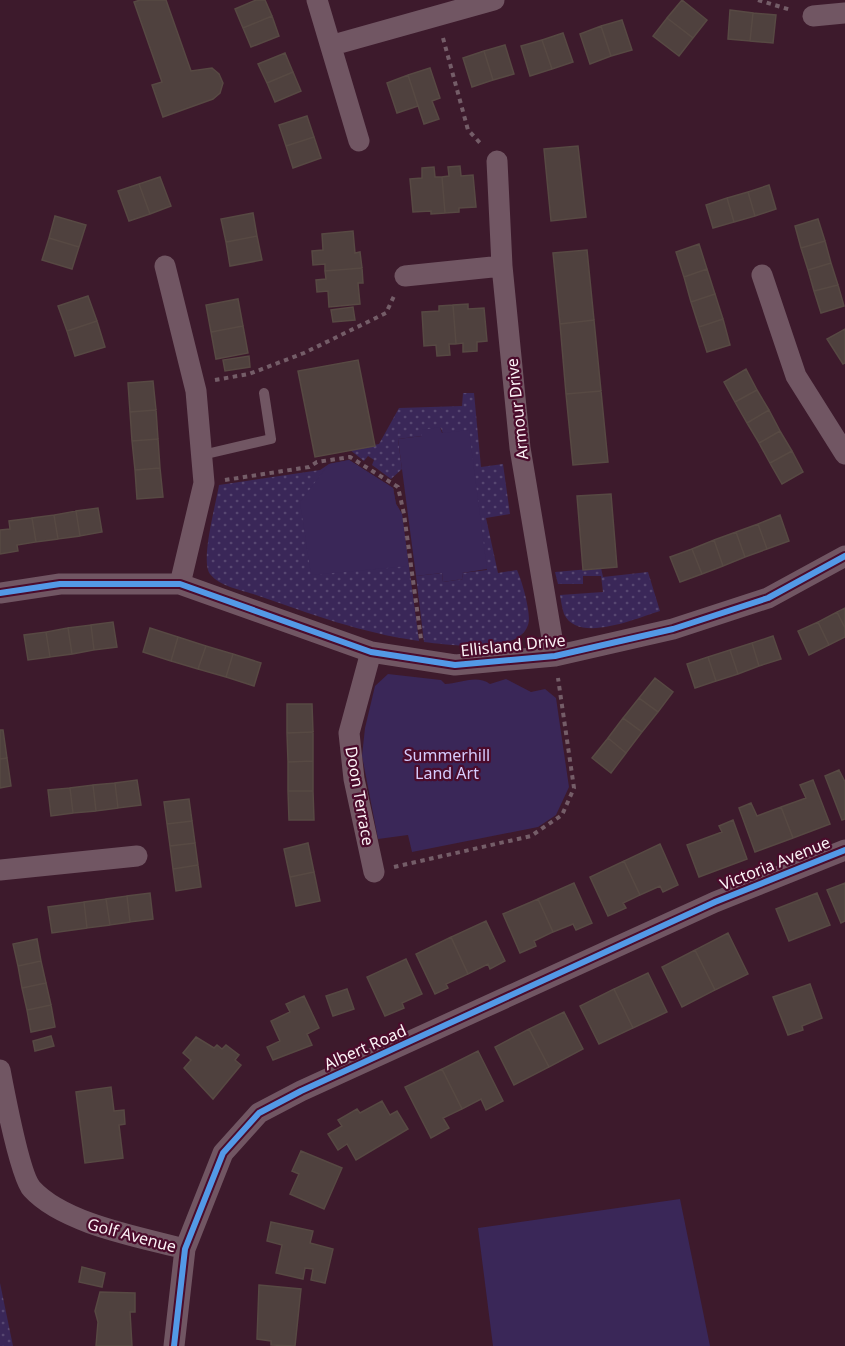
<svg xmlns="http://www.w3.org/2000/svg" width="845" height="1346" viewBox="0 0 845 1346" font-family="'Noto Sans',sans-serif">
<defs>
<pattern id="grass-dots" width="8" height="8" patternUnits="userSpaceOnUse" patternTransform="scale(1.5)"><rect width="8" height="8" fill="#3a2758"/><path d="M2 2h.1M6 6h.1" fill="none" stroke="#574771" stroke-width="1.8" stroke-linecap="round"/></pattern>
</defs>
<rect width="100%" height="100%" fill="#3d1a2c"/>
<path fill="url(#grass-dots)" d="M463,393h11l7,74 22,-3 7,50 -24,4 12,55 19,-3c5,11 15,45 11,55 -10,30 -79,20 -104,17l-8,-66 26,-3 1,9 20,-3 -1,-6 25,-3 -46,-142 -19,8 -24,3 4,30 -11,10 -19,-14 2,-5 -6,-4 -4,5 -14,-11 29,-6 20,-36 63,-2z
M349,460l44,28 3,16 6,10 17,127c-58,-8 -108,-27 -163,-46 -14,-5 -36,-8 -46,-21 -10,-13 6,-70 9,-89l101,-15 9,-6z
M601,568l2,9 45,-5 12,39c-23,7 -82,33 -96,3 -2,-6 -3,-13 -4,-19l43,-3 -2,-16h-18v8h-25l-3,-12z
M0,1283l13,63h-13z"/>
<path fill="#3a2758" d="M440,427l2,6 27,-3 18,139 -25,4 1,6 -20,3 -1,-9 -26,3 -18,-137 24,-3v-6z
M349,460l44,28 3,16 6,10 6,52 -97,9 -11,-73 29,-38z
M388,674l53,6 4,4c14,0 31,-10 45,0l16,-5 25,13 14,-3 11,9 13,89 -13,28 -18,12 -126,25 -4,-17 -30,4 -16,-83 3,-28 10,-42z
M680,1199l30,147h-217l-15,-118z"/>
<path fill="#4f413e" stroke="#574943" stroke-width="1.5" d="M140,0h26l25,71 21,-3 7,6 4,9 -3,10 -7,6 -50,18 -11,-32 10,-3 -28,-80z
M256,0h9l7,16 -29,12 -8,-19z
M682,0l25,20 -14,18 -26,-20z
M730,10l23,3 -3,28 -22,-2z
M753,13l23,2 -3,28 -23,-2z
M272,16l7,20 -28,11 -8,-19z
M667,18l26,20 -14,18 -26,-20z
M622,20l10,30 -21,6 -10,-30z
M601,26l10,30 -21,8 -10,-30z
M563,33l10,29 -21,7 -10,-29z
M542,40l10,29 -22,7 -9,-30z
M505,45l9,29 -21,6 -9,-29z
M484,51l9,29 -21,7 -9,-29z
M285,53l8,19 -26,11 -9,-19z
M430,68l10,30 -8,3 7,18 -15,5 -16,-49z
M293,72l8,19 -26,11 -8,-19z
M408,75l10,31 -21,7 -10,-30z
M307,116l7,21 -28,9 -7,-21z
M314,137l7,21 -28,10 -7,-22z
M578,146l8,71 -35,4 -7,-72z
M460,166l1,10 12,-1 3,32 -17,1v4l-14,1 -3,-36 7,-1 -1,-9z
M434,167l1,10h7l3,36 -14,1v-3l-18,1 -3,-33 12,-1v-10z
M160,177l11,29 -21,8 -11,-30z
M139,184l11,30 -21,7 -11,-30z
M769,185l7,24 -21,7 -7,-24z
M748,192l7,24 -21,6 -7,-24z
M727,198l7,24 -21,6 -7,-23z
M253,213l4,23 -31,6 -5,-23z
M55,216l31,9 -7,22 -30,-9z
M818,219l7,22 -24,7 -6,-22z
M353,231l2,22 5,-1 2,16 -37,3v-7l-12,1 -1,-14 11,-1 -1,-16z
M257,236l5,24 -32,6 -4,-24z
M49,238l30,9 -7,22 -30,-9z
M825,241l6,22 -23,7 -7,-22z
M699,244l8,25 -23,8 -8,-25z
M587,250l7,70 -34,4 -7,-71z
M831,263l7,22 -24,6 -6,-21z
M362,268l1,15h-5l2,21 -31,3 -1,-16 -11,1 -1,-12 10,-1 -1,-8z
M707,269l8,25 -24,8 -7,-25z
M838,285l6,21 -23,7 -7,-22z
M715,294l8,25 -24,8 -8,-25z
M88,296l9,25 -30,10 -9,-25z
M238,299l5,27 -32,6 -5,-27z
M468,304v5l16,-1 3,33 -10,1v9l-14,1v-9l-7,1 -3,-39z
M453,305l3,39h-7l1,11 -13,1 -1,-11 -12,1 -2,-34 17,-1v-5z
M353,307l2,13 -22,2 -2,-12z
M723,319l7,26 -23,7 -8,-25z
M594,320l7,71 -35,3 -6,-70z
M97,321l8,26 -30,9 -8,-25z
M243,326l5,27 -32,6 -5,-27z
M845,329v34l-2,1 -16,-25z
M249,356l1,11 -25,4 -2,-11z
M358,360l17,86 -60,11 -17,-86z
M746,369l11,21 -22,12 -11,-20z
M153,381l3,29 -26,2 -2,-29z
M757,390l12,20 -22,13 -12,-21z
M601,391l7,71 -35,3 -7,-71z
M156,410l2,29 -26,2 -2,-29z
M769,410l11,21 -21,12 -12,-20z
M780,431l12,20 -22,12 -11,-20z
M158,439l2,29 -25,2 -3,-29z
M792,451l11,21 -21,12 -12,-21z
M160,468l3,29 -26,2 -2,-29z
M611,494l6,73 -34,3 -6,-74z
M98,508l4,24 -22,4 -4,-25z
M76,511l4,25 -22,3 -4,-24z
M54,515l4,24 -22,3 -4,-24z
M780,515l9,26 -22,8 -9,-25z
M32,518l4,24 -19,3 1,6 -18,3v-24l10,-1 -1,-8z
M758,524l9,25 -22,8 -9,-25z
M736,532l9,25 -22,9 -9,-26z
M714,540l9,26 -21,8 -10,-25z
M692,549l10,25 -22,8 -10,-25z
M845,608v20l-8,-16z
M837,612l8,16v9l-16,8 -11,-23z
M113,622l4,25 -23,3 -3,-25z
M818,622l11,23 -20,10 -11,-24z
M91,625l3,25 -22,4 -4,-26z
M68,628l4,26 -22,3 -4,-25z
M150,628l28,9 -7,24 -28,-9z
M46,632l4,25 -22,3 -4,-25z
M773,636l8,23 -22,7 -7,-23z
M178,637l28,9 -8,23 -27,-8z
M752,643l7,23 -21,8 -8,-24z
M206,646l27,8 -7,23 -28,-8z
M730,650l8,24 -22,7 -8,-24z
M233,654l28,9 -7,23 -28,-9z
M708,657l8,24 -21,7 -8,-24z
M655,678l18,14 -15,20 -19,-14z
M639,698l19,14 -16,20 -19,-14z
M287,704h25l1,28 -26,1z
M623,718l19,14 -16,21 -18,-15z
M0,730h3l4,28 -7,1z
M313,732v29l-25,1 -1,-29z
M608,738l18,15 -15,20 -19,-15z
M7,758l4,28 -11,2v-29z
M313,761v30h-25v-29z
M839,770l6,12v37l-3,1 -17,-44z
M137,780l4,25 -23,3 -3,-25z
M813,780l17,44 -37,14 -12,-31 25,-9 -6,-13z
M115,783l3,25 -22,3 -3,-26z
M93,785l3,26 -23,2 -3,-25z
M70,788l3,25 -22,3 -3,-26z
M288,791h25l1,29h-25z
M189,799l3,22 -25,3 -3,-22z
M751,803l6,13 24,-9 12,31 -38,14 -16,-44z
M733,820l14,39 -48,18 -12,-32 35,-13 -3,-6z
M192,821l3,22 -25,3 -3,-22z
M195,843l3,22 -25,4 -3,-23z
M308,843l6,29 -24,5 -6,-28z
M660,844l18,41 -15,7 -3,-6 -20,9 -16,-34z
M624,861l16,34 -17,8 3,5 -18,8 -18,-39z
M198,865l3,22 -25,4 -3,-22z
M314,872l6,29 -24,5 -6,-29z
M574,883l18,40 -16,7 -3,-6 -20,8 -15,-33z
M845,883v38l-4,2 -14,-33z
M150,893l3,26 -23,3 -3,-26z
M817,893l13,32 -41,16 -13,-32z
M127,896l3,26 -20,3 -4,-26z
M106,899l4,26 -23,3 -3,-26z
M538,899l15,33 -19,9 2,5 -16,7 -17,-39z
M84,902l3,26 -35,5 -4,-26z
M486,921l19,40 -15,8 -2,-5 -20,10 -17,-37z
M728,933l20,41 -33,16 -20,-40z
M451,937l17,37 -22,10 2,4 -13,6 -19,-40z
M37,939l4,22 -23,5 -5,-22z
M695,950l20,40 -33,17 -20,-40z
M406,959l16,35 -20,9 2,5 -19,8 -18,-39z
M41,961l5,22 -24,5 -4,-22z
M648,973l19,39 -34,16 -19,-39z
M46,983l5,22 -24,5 -5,-22z
M810,984l12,34 -20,8 1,4 -15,5 -15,-38z
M347,989l7,20 -21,7 -7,-20z
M614,989l19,39 -34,16 -19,-38z
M304,996l15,32 -12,6 5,11 -39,15 -6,-13 13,-6 -9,-20 19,-9 -4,-8z
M51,1005l4,22 -24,5 -4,-22z
M564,1012l19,37 -34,18 -20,-38z
M529,1029l20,38 -35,18 -19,-38z
M51,1036l3,10 -19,5 -2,-10z
M196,1037l18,11 3,-3 5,4 4,-4 13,10 -4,5 6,5 -28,34 -29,-31 7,-8 -8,-7z
M478,1051l25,50 -17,9 -5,-11 -19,10 -20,-40z
M442,1069l20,40 -19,9 6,10 -18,10 -26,-51z
M111,1087l3,24 10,-1 1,14 -6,1 4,33 -38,5 -9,-71z
M382,1101l8,14 7,-4 11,18 -52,31 -9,-16 -9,6 -10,-16 14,-8 -4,-6 19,-11 3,4z
M301,1151l41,17 -18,41 -34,-15 9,-20 -7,-3z
M271,1222l42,9 -3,12 23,6 -8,34 -14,-3 2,-11 -8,-1 -2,11 -27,-6 6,-28 -15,-4z
M82,1267l23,6 -3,14 -23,-5z
M259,1285l42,4 -6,57 -24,-1v-4l-14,-2z
M100,1292l35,1v19h-5l2,34h-36l2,-24 -3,-11z"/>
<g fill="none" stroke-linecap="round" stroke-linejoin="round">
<path stroke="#745d68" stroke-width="4" stroke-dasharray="4.5 4.5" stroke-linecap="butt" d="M758,0l33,10
M443,38l25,92 14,15
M215,380l34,-6 55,-21 82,-40 9,-19
M225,480l84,-13 8,-5 33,-5 48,30 6,27 17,125
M394,867l137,-31 31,-21 12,-27 -16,-110"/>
<path stroke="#715663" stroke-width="10" d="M202,455l69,-16 -7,-46"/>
<path stroke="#715663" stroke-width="21" d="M317,0l42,141
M813,16l32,-3
M333,45l161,-45
M497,161l5,105 18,182 35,208
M165,266l31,125 8,92 -24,101
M762,275l34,101 49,78
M405,276l97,-10
M0,593l60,-9h120l191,68 84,13 100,-9 118,-27 95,-31 77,-42
M371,652l-22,81 5,46 20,93
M0,870l137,-14
M0,1070c4,21 20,106 32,119 32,35 108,48 153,60
M174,1346l11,-97 38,-96 36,-40 42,-22 414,-189 130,-52"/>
<defs>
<path id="cycleway" d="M0,593l60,-9h120l191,68 84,13 100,-9 118,-27 95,-31 77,-42
M174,1346l11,-97 38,-96 36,-40 42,-22 414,-189 130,-52"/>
</defs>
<use href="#cycleway" stroke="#4b0c2c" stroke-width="10"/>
<use href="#cycleway" stroke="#5399e6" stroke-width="6"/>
</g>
<g text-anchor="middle" stroke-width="4.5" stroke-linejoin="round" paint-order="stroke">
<g font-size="16" fill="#fbf2f5" stroke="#4b0c2c">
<text transform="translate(517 409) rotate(-96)" y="6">Armour Drive</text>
<text transform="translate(513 645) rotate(-6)" y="6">Ellisland Drive</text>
<text transform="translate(360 796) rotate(80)" y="6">Doon Terrace</text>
<text transform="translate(775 863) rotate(-22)" y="6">Victoria Avenue</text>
<text transform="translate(365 1047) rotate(-24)" y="6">Albert Road</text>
<text transform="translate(132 1235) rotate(15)" y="6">Golf Avenue</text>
</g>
<g font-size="16" fill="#d6ccfd" stroke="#4b0c2c">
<text x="447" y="761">Summerhill<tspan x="447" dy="18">Land Art</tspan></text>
</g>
</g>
</svg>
